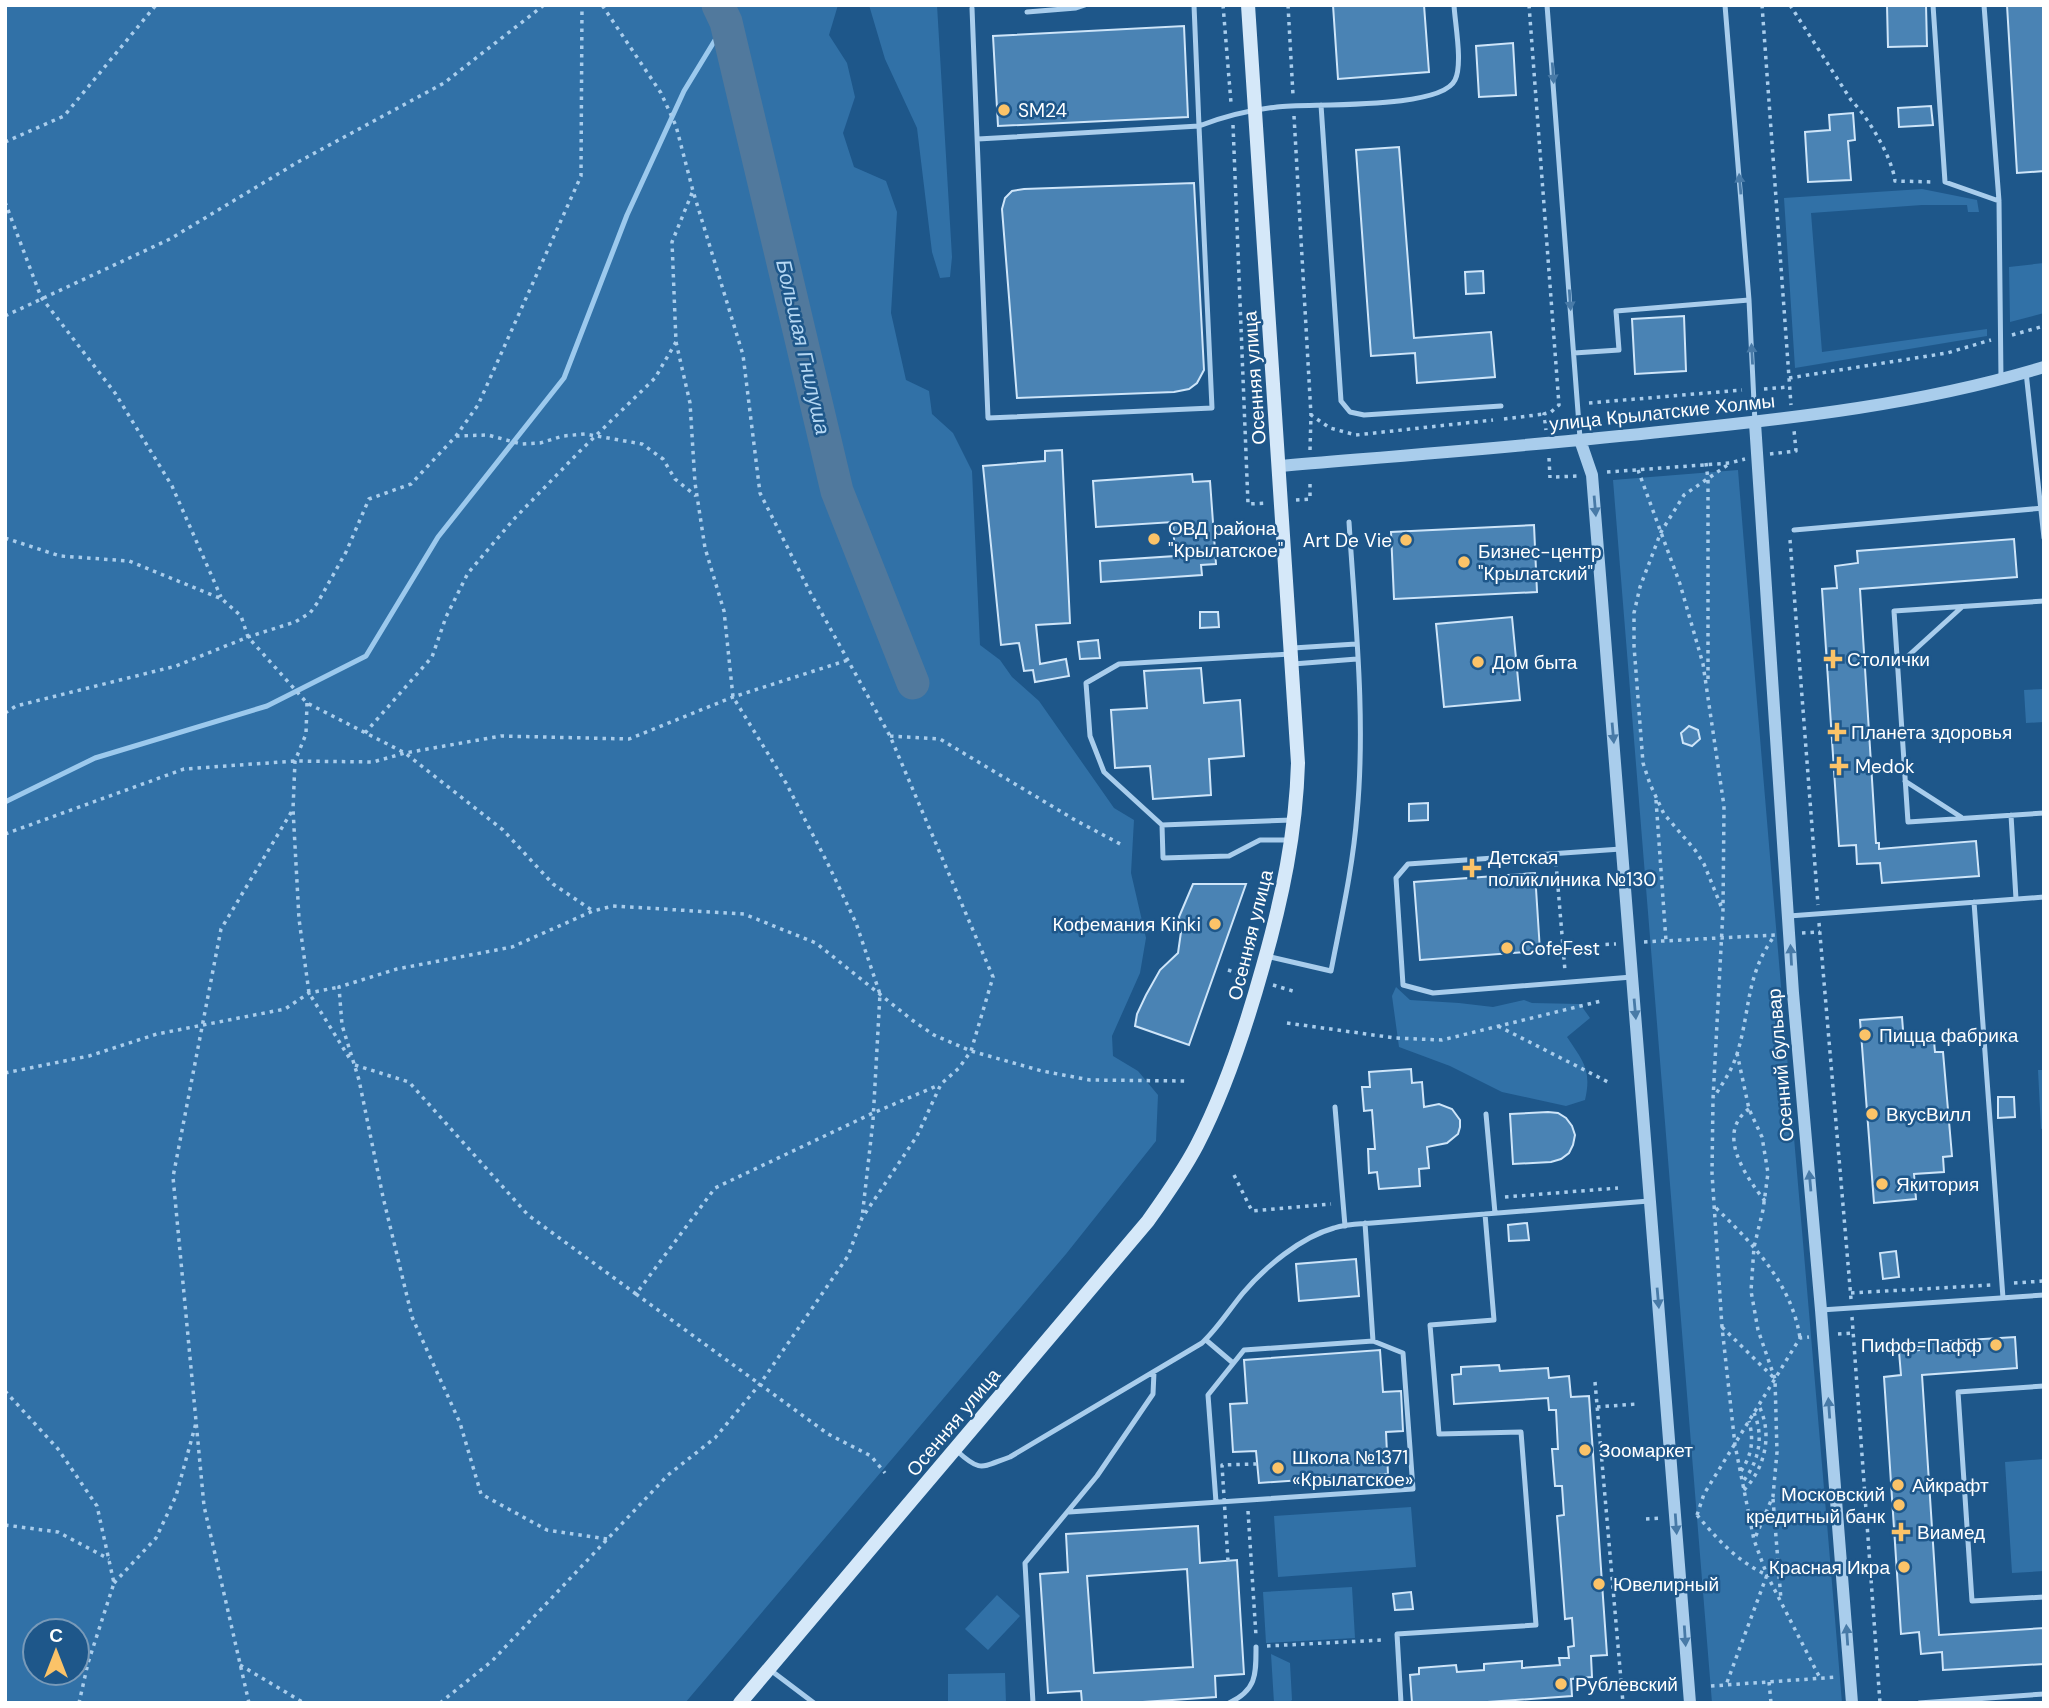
<svg xmlns="http://www.w3.org/2000/svg" width="2049" height="1708" viewBox="0 0 2049 1708" font-family="'DM Sans',sans-serif">
<rect width="100%" height="100%" fill="#1e578a"/>
<path fill="#3171a7" fill-rule="evenodd" d="M5,5h833l-9,30 18,28 8,34 -12,36 11,34 32,14 11,31 -6,101 15,67 23,11 3,23 21,19 19,38 8,174 20,15 12,17 27,24 75,107 20,12 -3,53 15,65 -6,35 -28,63 1,20 25,15 20,24 -2,46 -90,113 -381,449h-680zM35,1631h42v42h-42z
M869,5h68l15,252 -2,20 -10,1 -8,-26 -15,-124 -32,-69z
M1922,189l55,11 2,12h-11l-1,-7h-45l-111,8 11,139 165,-23v7l-192,32 -11,-170z
M2044,263v50l-34,9 -1,-55z
M1738,470c33,411 70,822 104,1233h-130l-99,-1223z
M2044,689v33l-18,1 -2,-33z
M1396,987l14,13 49,3 34,4 31,-7 8,3 48,1 10,14 -23,19c16,24 25,33 18,63l-19,6 -64,-14 -52,-26 -51,-19 -7,-51z
M2038,1070h6v58l-3,1z
M2044,1459v112l-32,2 -7,-111z
M1411,1507l5,60 -138,10 -4,-61z
M1352,1587l3,51 -89,5 -3,-51z
M997,1595l23,21 -32,34 -23,-21z
M1271,1654l19,9 2,37 -3,3h-15z
M1005,1673l1,30h-58v-29z"/>
<g fill="none" stroke-linecap="round" stroke-linejoin="round">
<path stroke="#9cc9ed" stroke-width="5" d="M5,802l90,-44 172,-52 99,-50 72,-119 126,-159 63,-163 57,-124 42,-69"/>
<path stroke="#51799d" stroke-width="33" d="M718,5l8,17 111,469 76,192"/>
</g>
<path fill="#4a83b4" stroke="#cee5f9" stroke-width="2" fill-rule="evenodd" d="M1333,5h91l5,67 -91,7z
M1887,5h39l1,41 -39,1z
M2007,5h37v166l-27,2z
M1184,26l4,91 -190,9 -5,-90z
M1513,43l3,52 -37,2 -3,-51z
M1931,106l2,19 -34,2 -1,-19z
M1853,113l2,27 -7,1 3,39 -43,2 -3,-50 25,-2 -1,-15z
M1399,147l15,191 77,-6 4,45 -78,6 -2,-30 -44,3 -15,-206z
M1194,183l10,187 -7,13 -8,6 -15,3 -157,6 -15,-189 3,-11 7,-7 12,-2z
M1483,271l1,22 -18,1 -1,-22z
M1684,316l2,55 -51,3 -3,-55z
M1062,450l8,173 -34,2 4,39 26,-5 3,17 -34,6 -2,-12 -9,1 -5,-28 -18,2 -18,-179 62,-5v-10z
M1192,474l1,8 17,-1 6,83 -15,1 1,10 -101,7 -1,-21 75,-5 -2,-34 -77,5 -3,-46z
M1534,525l3,67 -143,7 -3,-67z
M2014,539l3,38 -157,12 16,254h3v6l97,-8 3,35 -97,7 -2,-20 -23,1 -1,-19 -17,1 -17,-257 15,-1 -2,-22 23,-3 -1,-12z
M1200,612h18l1,15 -19,1z
M1512,617l8,83 -76,7 -8,-83z
M1098,640l2,18 -20,1 -2,-17z
M1201,668l3,35 36,-3 4,56 -35,3 2,36 -58,4 -3,-33 -35,2 -4,-58 36,-2 -3,-37z
M1689,726l9,4 2,9 -8,7 -9,-3 -2,-10z
M1428,803v17l-19,1v-17z
M1535,873l5,78 -120,9 -6,-78z
M1193,884h53l-57,161 -54,-19 2,-12 9,-19 14,-25 18,-17 3,-21 -2,-15z
M1902,1017l2,26 30,-2 1,11h8l9,104 -9,1 1,15 -30,2 2,25 -42,4 -14,-183z
M1411,1069l1,14 10,-1 2,25 15,-3 13,5 8,11v7l-2,7 -11,9 -20,4 2,21 -10,1 1,17 -41,3 -2,-17 -8,1 -1,-24h7l-3,-39 -8,1 -2,-24h8l-1,-15z
M1998,1097h16l1,20 -17,1z
M1548,1112l10,1 8,5 6,8 3,9 -2,10 -4,8 -8,6 -10,3 -38,2 -3,-50z
M1527,1223l2,17 -20,1 -1,-16z
M1896,1251l3,26 -16,2 -3,-26z
M1356,1259l3,37 -60,5 -3,-37z
M2015,1337l2,31 -95,7 17,260 105,-7v36l-101,6 -1,-18 -21,2 -2,-22 -18,2 -17,-257 17,-2 -2,-23 20,-2v-7z
M1380,1350l3,42 18,-1 2,40 -17,1 2,42 -129,9 -3,-32 -23,1 -3,-48 17,-1 -3,-43z
M1499,1365l1,6 48,-3 1,10 20,-2 2,21 18,-1 18,259 -16,1 1,21 -21,2 1,17 -99,7h-61l-2,-28 9,-1v-6l37,-3 1,7 27,-2v-6l38,-3v7l38,-3 -1,-7h10l-1,-11 6,-1 -2,-28 -7,1 -5,-66 -3,-37 7,-1 -2,-29h-7l-3,-37h6l-2,-39h-7l-1,-12 -94,6 -2,-29 9,-1v-7z
M1198,1526l2,37 37,-3 7,114 -29,2 1,21 -88,6h-46l-1,-12 -33,2 -8,-119 28,-2 -2,-38zM1187,1569l6,98 -99,6 -7,-97z
M1411,1592l2,17 -18,1 -2,-16z"/>
<g fill="none" stroke-linecap="round" stroke-linejoin="round">
<path stroke="#a9cdec" stroke-width="3.5" stroke-dasharray="3.5 5" stroke-linecap="butt" d="M1223,5l8,98
M1288,5l5,90
M1529,5l30,400 -8,7 -7,2 2,16
M1762,5l29,400
M1790,5l61,95c17,17 41,57 44,81l40,1
M1294,116l17,299
M1233,125l15,379 19,-1
M5,142l59,-26 92,-111
M5,202l36,95 74,96 57,93 49,111
M5,316l165,-77 128,-77 146,-79 100,-78
M2012,335l32,-9
M676,342l14,61 5,80 10,65 19,63 9,86 53,86 42,81 28,59 24,71 -7,127 -11,97
M1789,378l158,-25 44,-13
M1764,389l25,-2
M1589,403l153,-13
M1504,419l40,-5
M456,436l32,-1 33,9 19,-1 23,-7 22,-2 57,10 21,15 12,20 21,17
M1310,450l1,-35 19,13 26,7 137,-15
M1770,454l26,-3 -2,-21
M1549,458l1,20
M1706,463l2,17v202
M1638,470l42,114 23,80 21,142 -1,104 -10,189 -1,74 10,154 13,118 19,95 13,35 53,103
M1607,472l123,-9 15,-4
M1556,477l22,-1
M1296,500l14,-1v-20
M5,538l55,18 69,5 93,38 19,17 7,21 59,66 98,50 98,77 50,54 40,27
M1790,540l28,365
M307,703l-1,31 -11,27 -2,48 6,110 10,74 41,66
M5,713l11,-7 160,-40 72,-29 47,-15 15,-9 8,-11 28,-50 23,-53 42,-15 45,-48 22,-31 103,-229 1,-171
M365,733l67,-76 14,-40 22,-44 46,-54 65,-67 76,-74 21,-36 -4,-100 20,-49
M890,736l50,3 135,81 49,26
M1656,800l10,141
M5,834l179,-65 111,-8 78,1 32,-9 96,-17 128,3 104,-42 115,-37
M1556,863l9,108
M1721,906l-17,-42 -9,-14 -31,-36 -14,-30 -7,-21 -9,-117v-33l6,-26 21,-55 23,-37 45,-31
M1819,923l32,376
M1802,933l18,-1
M1644,942l131,-7c-30,41 -24,74 -38,119 -5,16 -14,29 -23,43
M1597,945l19,-1
M1228,970l18,6
M1273,985l23,7
M1287,1023l108,15 47,2 159,-39
M1498,1026l110,56
M1737,1053l12,56 13,28 6,36 -5,37 -9,37 -3,44 7,39 17,49 2,73 -4,44 -18,42
M355,1065l54,17 119,133 108,79 79,-106 158,-75 66,-28
M5,1073l84,-17 68,-22 128,-25 24,-16 30,-6
M1749,1109c-34,24 -3,68 16,92
M1234,1175l18,36 79,-7
M1505,1197l113,-9
M1716,1208c37,36 76,76 84,130
M2014,1283l30,-2
M1851,1293l141,-8
M636,1294l192,140 43,22 14,17
M1852,1317l28,386
M1722,1327l52,51
M1838,1334l15,-1
M1595,1382l28,321
M5,1391l53,58 39,57 17,77 -26,80 -9,40
M1597,1407l39,-3
M1741,1471c11,-16 13,-31 8,-50
M1744,1480c15,-19 20,-44 10,-67
M1744,1490c21,-22 29,-56 15,-84
M1773,1499l8,101
M1248,1511l8,125
M1697,1515l7,-21 96,-156 9,-1
M1697,1515c20,24 41,47 70,60l-41,110
M1646,1519l17,-1
M5,1525l53,7 51,27
M607,1539l-60,-9 -66,-36 -21,-71 -48,-106 -29,-120 -24,-117 -17,-55 -3,-38 58,-18 115,-22 81,-36 20,-5 131,8 72,29 96,77 22,15 37,16 71,20 48,9 95,1
M114,1583l42,-45 20,-42 20,-73
M1267,1646l116,-6
M240,1665l64,38
M1769,1682l2,21
M1711,1686l127,-9
M249,1703l-45,-197 -31,-329 48,-248 71,-118
M440,1703l52,-42 176,-186 47,-37 45,-54 88,-128 14,-38 55,-82 24,-52 18,-16 12,-17 22,-74 -103,-241 -80,-144 -50,-99 -17,-138 -50,-164 -17,-65 -15,-33 -59,-88
M785,1703v-1"/>
<path stroke="#a9cdec" stroke-width="5" d="M1547,5l33,433
M1725,5l24,295 6,123
M1933,5l12,177 54,19
M1984,5l15,196 2,178
M972,8l16,410 224,-10 -13,-282c26,-10 51,-16 78,-19 33,-4 164,3 178,-27 8,-16 0,-56 -1,-75
M1027,12l49,-4 9,-3
M1321,105l20,296 9,11 14,3 137,-9
M978,139l221,-13 -5,-121
M1574,353l45,-3 -3,-39 133,-11
M2026,372l18,166
M1794,530l250,-22
M2044,601l-150,10 14,211 136,-9
M1293,648l63,-4
M1290,654l-171,10 -33,19 4,53 14,36 58,53 130,-5
M1293,664l64,-5
M1897,666l65,-59
M1905,781l56,36
M2011,815l5,84
M1162,825l1,33 66,-2 31,-16h31
M1621,849l-213,15 -12,14 7,107 30,8 199,-16
M1974,902l29,396
M1789,916l255,-19
M1266,956l65,15c10,-52 22,-104 26,-157 9,-97 -2,-196 -8,-292
M1335,1107l10,119
M1486,1114l9,99
M1821,1310l223,-15
M1206,1340l27,23
M2044,1386l-86,6 14,209 72,-4
M957,1451c24,22 24,16 53,6l192,-114c16,-15 27,-33 41,-50 22,-26 58,-56 91,-65 12,-4 26,-4 38,-5l277,-22
M1216,1502l-8,-107 36,-45 129,-9
M1069,1512l344,-23 -10,-136 -30,-12 -8,-118
M769,1669l45,34
M1033,1703l-8,-140 72,-87 56,-82 1,-22
M1229,1703c28,-13 27,-29 27,-56
M1401,1703l-4,-69 139,-9 -15,-193 -82,2 -9,-109 64,-5 -9,-106
M1919,1703l125,-9"/>
<path stroke="#a9cdec" stroke-width="12" d="M1755,423l38,570 28,317 31,393
M1580,440l12,35 98,1228
M1279,466c130,-11 260,-21 390,-35 126,-13 253,-27 375,-64"/>
<path stroke="#d5e8f9" stroke-width="14" d="M740,1703l408,-482c17,-24 35,-49 49,-76 29,-56 49,-118 66,-179 19,-67 33,-133 35,-203l-50,-758"/>
<path stroke="#a9cdec" stroke-width="3.5" stroke-dasharray="3.5 5" stroke-linecap="butt" d="M1228,1561l-6,-96 35,-1"/>
</g>
<defs><path id="oneway-solid" d="M-6-.8H1V-3.2L6.5 0L1 3.2V.8H-6Z" transform="scale(1.75)"/></defs>
<g fill="#487aa7">
<use href="#oneway-solid" transform="translate(1553 73) rotate(86)"/>
<use href="#oneway-solid" transform="translate(1740 184) rotate(-95)"/>
<use href="#oneway-solid" transform="translate(1570 300) rotate(86)"/>
<use href="#oneway-solid" transform="translate(1752 354) rotate(-93)"/>
<use href="#oneway-solid" transform="translate(1595 506) rotate(85)"/>
<use href="#oneway-solid" transform="translate(1613 733) rotate(85)"/>
<use href="#oneway-solid" transform="translate(1791 955) rotate(-93)"/>
<use href="#oneway-solid" transform="translate(1635 1009) rotate(85)"/>
<use href="#oneway-solid" transform="translate(1810 1181) rotate(-95)"/>
<use href="#oneway-solid" transform="translate(1658 1298) rotate(85)"/>
<use href="#oneway-solid" transform="translate(1829 1408) rotate(-94)"/>
<use href="#oneway-solid" transform="translate(1676 1524) rotate(86)"/>
<use href="#oneway-solid" transform="translate(1847 1635) rotate(-94)"/>
<use href="#oneway-solid" transform="translate(1685 1636) rotate(86)"/>
</g>
<g fill="#fbc368" stroke="#1e578a" stroke-width="2.5">
<circle cx="1004" cy="110" r="7"/>
<circle cx="1154" cy="539" r="7"/>
<circle cx="1406" cy="540" r="7"/>
<circle cx="1464" cy="562" r="7"/>
<path d="M1829.5 648.5h7v7h7v7h-7v7h-7v-7h-7v-7h7z"/>
<circle cx="1478" cy="662" r="7"/>
<path d="M1833.5 721.5h7v7h7v7h-7v7h-7v-7h-7v-7h7z"/>
<path d="M1835.5 755.5h7v7h7v7h-7v7h-7v-7h-7v-7h7z"/>
<path d="M1468.5 857.5h7v7h7v7h-7v7h-7v-7h-7v-7h7z"/>
<circle cx="1215" cy="924" r="7"/>
<circle cx="1507" cy="948" r="7"/>
<circle cx="1865" cy="1035" r="7"/>
<circle cx="1872" cy="1114" r="7"/>
<circle cx="1882" cy="1184" r="7"/>
<circle cx="1996" cy="1345" r="7"/>
<circle cx="1585" cy="1450" r="7"/>
<circle cx="1278" cy="1468" r="7"/>
<circle cx="1898" cy="1485" r="7"/>
<circle cx="1899" cy="1505" r="7"/>
<path d="M1897.5 1521.5h7v7h7v7h-7v7h-7v-7h-7v-7h7z"/>
<circle cx="1904" cy="1567" r="7"/>
<circle cx="1599" cy="1584" r="7"/>
<circle cx="1561" cy="1684" r="7"/>
</g>
<g text-anchor="middle" stroke-width="5" stroke-linejoin="round" paint-order="stroke">
<g font-size="19" fill="#fff" stroke="#1e578a" text-anchor="start">
<text x="1018" y="117">SM24</text>
<text x="1168" y="535">ОВД района<tspan x="1168" dy="22">"Крылатское"</tspan></text>
<text x="1392" y="547" text-anchor="end">Art De Vie</text>
<text x="1478" y="558">Бизнес-центр<tspan x="1478" dy="22">"Крылатский"</tspan></text>
<text x="1847" y="666">Столички</text>
<text x="1492" y="669">Дом быта</text>
<text x="1851" y="739">Планета здоровья</text>
<text x="1855" y="773">Medok</text>
<text x="1488" y="864">Детская<tspan x="1488" dy="22">поликлиника №130</tspan></text>
<text x="1201" y="931" text-anchor="end">Кофемания Kinki</text>
<text x="1521" y="955">CofeFest</text>
<text x="1879" y="1042">Пицца фабрика</text>
<text x="1886" y="1121">ВкусВилл</text>
<text x="1896" y="1191">Якитория</text>
<text x="1982" y="1352" text-anchor="end">Пифф-Пафф</text>
<text x="1599" y="1457">Зоомаркет</text>
<text x="1292" y="1464">Школа №1371<tspan x="1292" dy="22">«Крылатское»</tspan></text>
<text x="1912" y="1492">Айкрафт</text>
<text x="1885" y="1501" text-anchor="end">Московский<tspan x="1885" dy="22">кредитный банк</tspan></text>
<text x="1917" y="1539">Виамед</text>
<text x="1890" y="1574" text-anchor="end">Красная Икра</text>
<text x="1613" y="1591">Ювелирный</text>
<text x="1575" y="1691">Рублевский</text>
</g>
<g font-size="19" fill="#fff" stroke="#1e578a">
<text transform="translate(1254 378) rotate(-94)" y="7">Осенняя улица</text>
<text transform="translate(1662 412) rotate(-6)" y="7">улица Крылатские Холмы</text>
<text transform="translate(1250 935) rotate(-76)" y="7">Осенняя улица</text>
<text transform="translate(1780 1065) rotate(-95)" y="7">Осенний бульвар</text>
<text transform="translate(953 1422) rotate(-50)" y="7">Осенняя улица</text>
</g>
<g font-size="21" font-style="italic" fill="#b5d7f3" stroke="#1e578a">
<text transform="translate(803 347) rotate(77)" y="7">Большая Гнилуша</text>
</g>
</g>
<rect width="2049" height="1708" fill="none" stroke="#ffffff" stroke-width="14"/>
<g transform="translate(56 1652)"><circle r="33" fill="#1e578a" stroke="#789ab9" stroke-width="2"/>
<path d="M0-5L12 26L0 18L-12 26Z" fill="#fbc368"/>
<text y="-10" font-size="19" font-weight="bold" text-anchor="middle" fill="#ffffff">С</text>
</g>
</svg>
